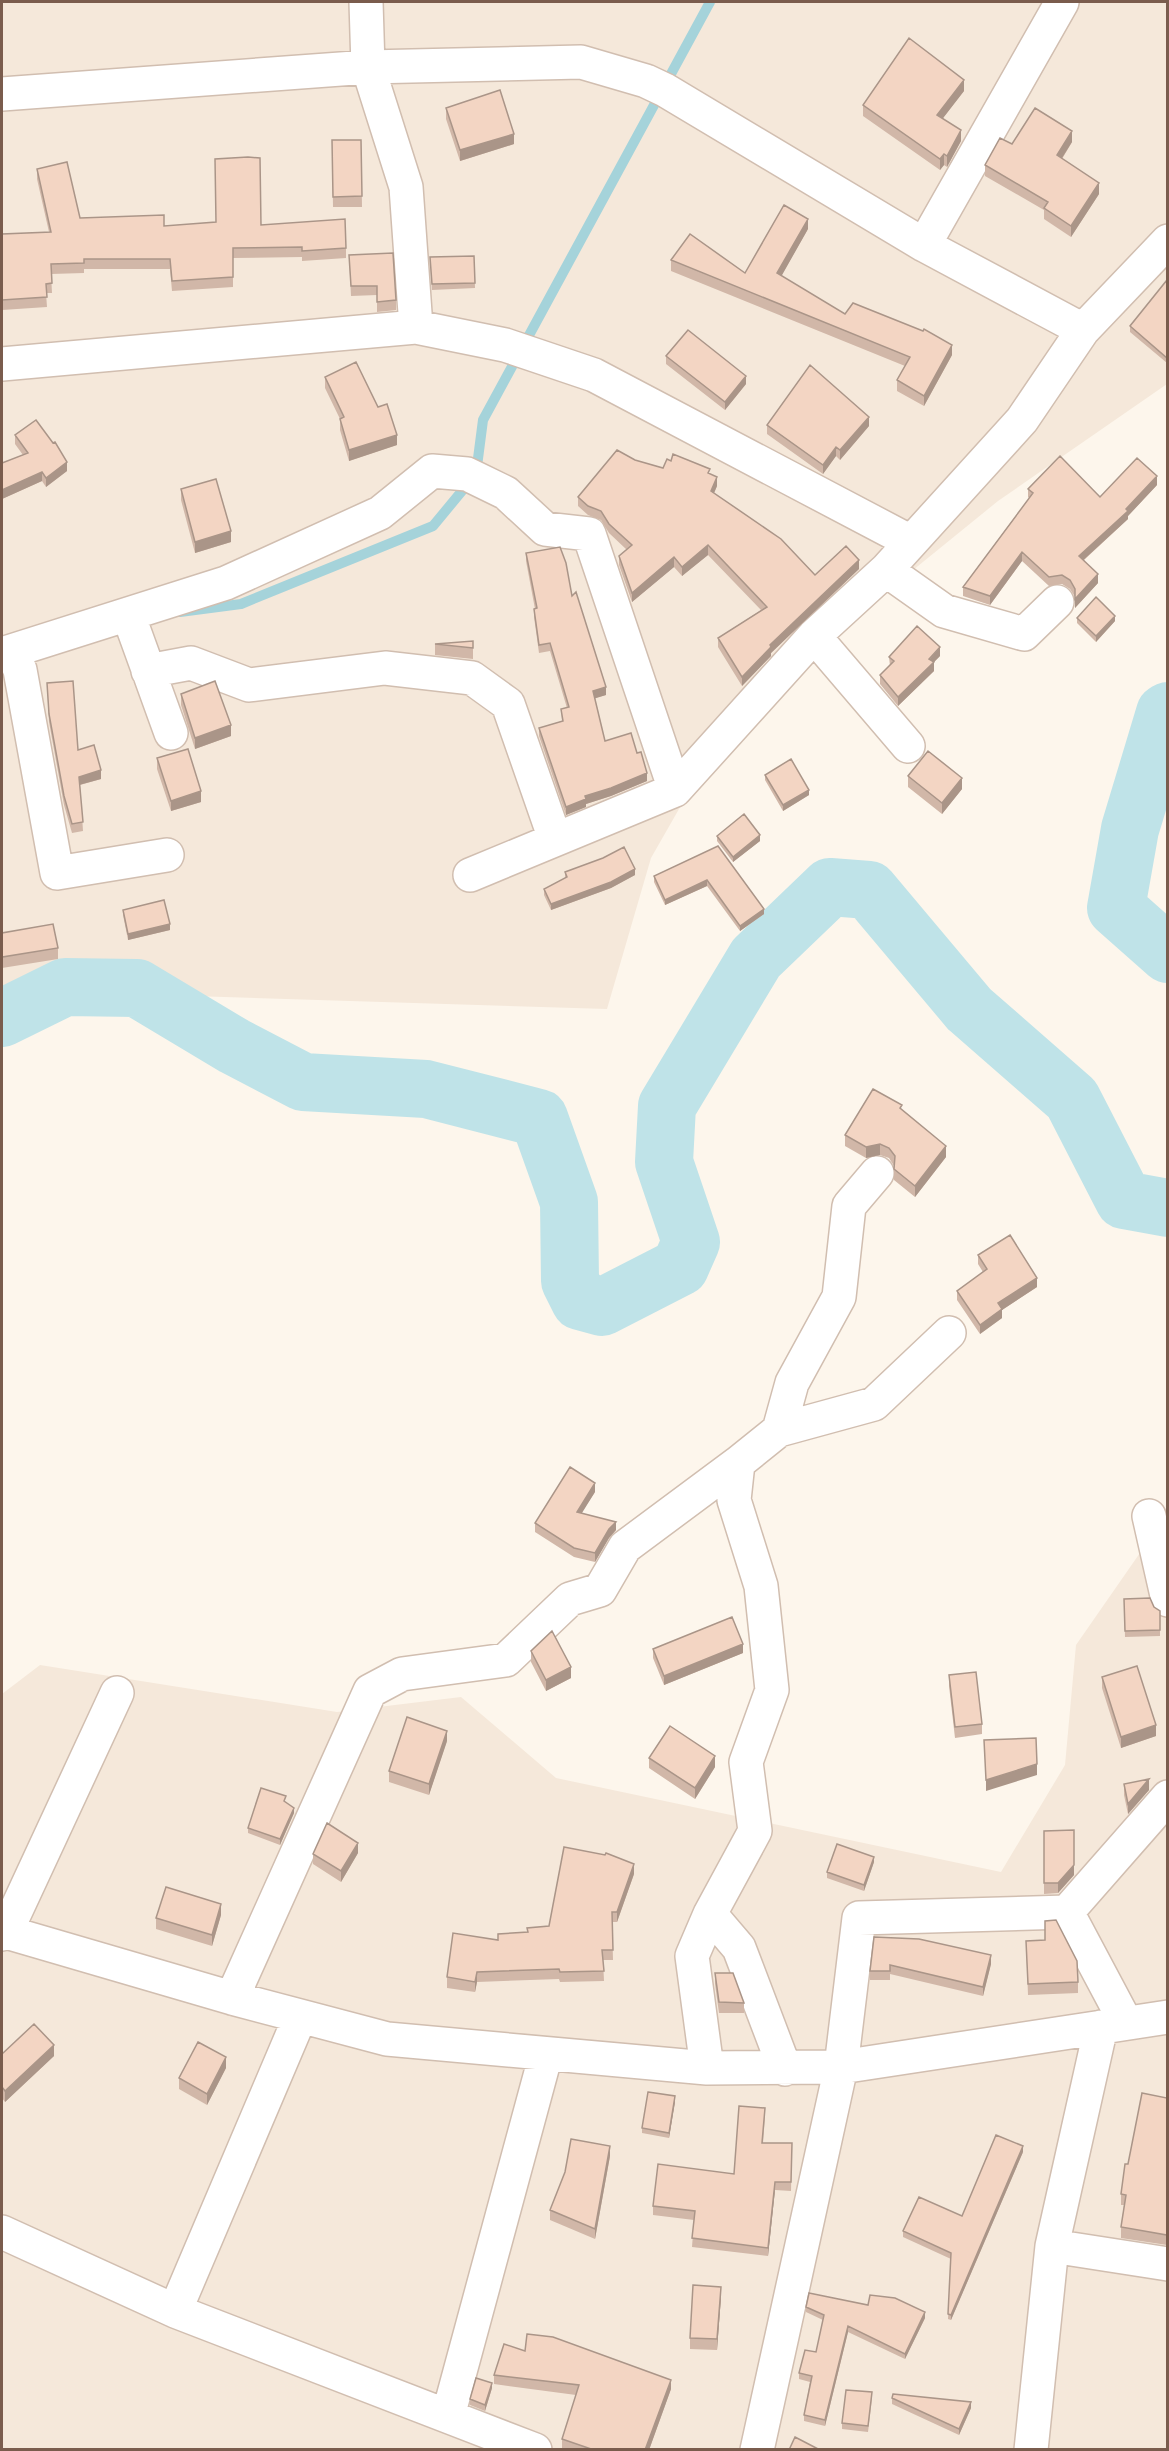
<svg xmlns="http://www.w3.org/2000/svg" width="1169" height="2451" viewBox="0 0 1169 2451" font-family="Barlow,sans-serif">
<rect width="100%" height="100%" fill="#fdf6ec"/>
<path fill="#f5e8da" d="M2,2h1165v382l-169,117 -267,217 -80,140 -44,151 -605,-19z
M1142,1550l26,21 -1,878h-1165v-755l38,-29 297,47 124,-15 95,81 445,94 64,-107 11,-120z"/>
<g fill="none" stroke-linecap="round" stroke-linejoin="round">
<path stroke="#a5d3da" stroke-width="10" d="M180,612l61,-8 192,-78 43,-52 7,-54 227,-418"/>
<path stroke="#bfe3e8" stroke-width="58" d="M1168,711l-3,2 -35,116 -14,79 52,46
M2,1018l63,-31 72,1 97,58 69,36 123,7 113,29 30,84 1,79 10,20 22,6 78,-40 11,-25 -27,-80 3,-56 89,-148 74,-71 39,3 100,119 103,90 52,101 44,8"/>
<defs>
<path id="minor" d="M366,2l2,65 38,120 10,140
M2,94l366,-27 213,-5 65,19 19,9 259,155 159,85
M924,245l138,-243
M2,364l414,-37 89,18 89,30 317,167
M886,570l58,41 80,23 33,-32
M128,614l43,119
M814,636l94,110
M12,651l8,19 37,203 110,-18
M2,654l224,-71 154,-70 52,-42 35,3 39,19 39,36 44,5 86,256
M148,671l43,-8 58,22 136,-17 87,10 36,26 47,135
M470,875l205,-85 139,-154 72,-66 136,-150 61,-90 85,-89
M779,1430l95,-26 75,-71
M1149,1516l19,84
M710,1914l29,34 46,121
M6,1932l111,-239
M2,1934l4,-2 226,66 155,41 320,29 134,-1 18,-149 208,-6
M232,1998l138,-307 32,-17 104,-14 64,-61 30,-9 25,-43 113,-84
M1126,2023l-59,-111 101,-115
M707,2068l-15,-112 18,-42 45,-83 -9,-69 26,-72 -11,-104 -27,-86 4,-37 41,-33 13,-47 47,-86 10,-91 28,-33
M2,2232l173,79 360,139
M1052,2246l116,18
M175,2311l125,-294
M448,2416l98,-362
M757,2450l84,-383 327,-50
M1031,2450l21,-204 49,-219"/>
</defs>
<use href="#minor" stroke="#d1beb0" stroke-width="36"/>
<use href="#minor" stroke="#fff" stroke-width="33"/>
</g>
<path fill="#d1b7a8" d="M964,91l-22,28 19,22 -14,26 -3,-2 -4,5 -77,-54v-11z
M446,108l68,36 -54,17 -14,-42z
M332,140h29l1,67h-29z
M1072,142l-10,17 37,35 -28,43 -27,-18v-9l-59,-34v-11l27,-21z
M37,169l43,49 84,8 97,-1 85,23v10l-44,3v-4l-69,1v29l-61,4 -2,-22h-86v4l-33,1 1,19h-6l1,14 -45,3v-76l47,-2 -12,-53z
M808,229l-27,47 64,38 107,41 -28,51 -27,-15v-11l8,-14 -234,-95v-11l74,13z
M349,255l47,45v10l-19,2v-17l-26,1z
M474,256l1,32 -43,2 -2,-28z
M1167,280v83l-37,-31v-6z
M666,356l80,28 -21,26 -59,-46z
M325,377l72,68 -48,16 -9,-31v-11l-15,-31z
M767,425l102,1 -29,34 -4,-4 -13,18 -56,-40z
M15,435l52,36 -21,16 -4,-6 -40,18v-36l21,-8 -8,-11z
M635,460l28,8 47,6 7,12 -3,7 101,82 44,-6 -88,84v3l-29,30 -24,-39v-9l43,-28 -53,-55 -26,21 -8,-9 -42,35 -13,-37v-9l8,-6 -18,-17 -8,-13 -13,-5 -10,-9v-9z
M1157,485l-29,31v3l-44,41 14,23 -23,25v-11l-5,-8 -8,-5 -13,2 -27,-25 -32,44 -27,-9v-9l66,-89 -1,-1v-8l72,8z
M181,489l50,53 -36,11 -14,-53z
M526,553l46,43 34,99 -11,3 10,43 32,12 10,28 -36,15 -25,8v3l-20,8 -27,-79v-8l23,-7 -1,-12 6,-1 -17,-57 -11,2 -5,-36v-8h1l-9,-48z
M1077,618l38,3 -19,21 -19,-19z
M435,644l38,4v11l-38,-4z
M940,656l-6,6v9l-36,35 -18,-22v-9l10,-9 -1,-9z
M47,683l31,67 23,29 -21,6 3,46 -11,2 -8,-28 -15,-83z
M181,694l50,42 -36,13 -14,-44z
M157,758l44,44 -30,9 -14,-42z
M765,775l44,20 -26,16 -18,-31z
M908,776l54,13 -20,25 -34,-27z
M717,836l43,5 -27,21 -16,-21z
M718,846l46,68 -24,17 -33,-45 -42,19 -11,-23v-6z
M565,872l70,3 -24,13 -60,22 -7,-15v-6l21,-11z
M123,910l47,20 -42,10 -5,-25z
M2,933l56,15v11l-56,9z
M902,1110l44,47 -31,40 -21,-17v-14l-5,-8 -9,-3 -14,3 -21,-12v-11z
M978,1255l59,32 -35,23v8l-22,16 -23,-34v-9l26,-19 -5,-8z
M595,1492l-14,21 35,17 -7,8 -14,24 -21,-5 -39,-25v-9z
M1124,1599l36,31v6l-35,1z
M653,1649l90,4 -79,32 -11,-27z
M531,1651l40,27 -25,13 -15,-29z
M949,1675l33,49v10l-27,4 -6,-52z
M1102,1677l54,59 -35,12 -19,-60z
M447,1741l-18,54 -40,-13v-11z
M649,1758l66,9 -20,32 -46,-31z
M1124,1784l25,6 -21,24 -4,-19z
M286,1802l8,11 -14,32 -32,-12v-5z
M1044,1831l30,44 -16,18 -14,1z
M358,1853l-17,29 -28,-18v-10z
M874,1862l-10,29 -37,-13v-6z
M634,1874l-17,48h-5l1,38h-10l1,21 -44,1 -1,-3 -82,3 -2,10 -28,-4v-11l51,-37 51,-14z
M221,1915l-9,31 -56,-17v-11z
M874,1937l117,27 -8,32 -93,-22v6h-20v-9z
M1026,1941l52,41v11l-50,2z
M715,1973l29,30v10h-25l-4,-29z
M2,2054l52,2 -49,46 -3,-4z
M226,2068l-19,37 -28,-16v-11z
M1167,2098v147l-46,-7v-11l3,-22h-3v-11l7,-30z
M675,2102l-6,36 -27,-5v-5z
M765,2116l-2,27h29l-1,48 -16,-1 -7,66 -76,-9 2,-27 -41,-5v-9l81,-32z
M1023,2152l-72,168 -3,-1 3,-60 -48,-22v-6l59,-15z
M610,2156l-15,83 -45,-19v-10z
M721,2297l-4,53 -27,-1v-11z
M806,2307l119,11 -20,41 -57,-27 -23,94 -21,-5v-6l6,-33 -11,-3v-6l17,-21 7,-32 -17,-8z
M525,2351l146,38 -22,61 -87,-1v-10l14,-44 -82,-11v-9z
M492,2388l-7,23 -15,-6v-6z
M872,2398l-4,34 -26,-3v-6z
M892,2398l79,10 -12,27 -67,-31z"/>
<path fill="#aa9588" d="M964,80v11l-27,35v-11z
M961,130v11l-14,26v-11z
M1072,131v11l-15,24v-11z
M514,134v10l-54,17v-11z
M944,154v11l-4,5v-11z
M1099,183v11l-28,43v-11z
M808,219v10l-31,55v-11z
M952,345v10l-28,51v-10z
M746,376v8l-21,26v-8z
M869,417v9l-29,34v-10z
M397,435v10l-48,16v-11z
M836,447v9l-13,18v-9z
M67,462v9l-21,16v-9z
M42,472v9l-40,18v-9z
M1157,476v9l-29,31v3l-49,45v-8l47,-47z
M717,477v9l-6,14v-9z
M231,531v11l-36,11v-11z
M708,545v10l-26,21v-9z
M1022,552v9l-32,44v-9z
M674,557v10l-42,35v-9z
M859,560v9l-88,84v3l-29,30v-9l28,-32z
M1098,574v9l-23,25v-9z
M1115,616v5l-19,21v-6z
M940,647v9l-6,6v9l-36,35v-9z
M606,687v8l-13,4v-8z
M231,725v11l-36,13v-11z
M101,770v9l-22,6v-8z
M647,773v8l-36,15 -25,8v3l-20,8v-8l19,-11z
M962,778v11l-20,25v-11z
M809,790v5l-26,16v-6z
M201,791v11l-30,9v-10z
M760,835v6l-27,21v-5z
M635,869v6l-24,13 -60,22v-6z
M707,880v6l-42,19v-5z
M764,909v5l-24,17v-5z
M170,924v6l-42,10v-6z
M880,1144v11l-14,3v-11z
M946,1146v11l-31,40v-11z
M1037,1278v9l-35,23v8l-22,16v-9l18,-22z
M595,1483v9l-18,29v-9z
M616,1522v8l-7,8 -14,24v-9l14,-24z
M743,1644v9l-79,32v-9z
M571,1667v11l-25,13v-11z
M1156,1725v11l-35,12v-11z
M447,1731v10l-18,54v-11z
M715,1756v11l-20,32v-11z
M1037,1764v11l-51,16v-11z
M1149,1779v11l-21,24v-10z
M294,1808v5l-14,32v-6z
M358,1843v10l-17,29v-11z
M874,1857v5l-10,29v-6z
M634,1864v10l-17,48v-10z
M1074,1865v10l-16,18v-10z
M221,1904v11l-9,31v-11z
M991,1955v9l-8,32v-9z
M477,1972v10l-2,10v-10z
M54,2045v11l-49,46v-11z
M226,2057v11l-19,37v-11z
M675,2096v6l-6,36v-5z
M610,2146v10l-15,83v-10z
M1023,2146v6l-72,168v-5z
M775,2182v8l-7,66v-8z
M721,2287v10l-4,53v-11z
M925,2312v6l-20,41v-5z
M848,2326v6l-23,94v-6z
M671,2380v9l-22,61h-4z
M492,2383v5l-7,23v-6z
M971,2402v6l-12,27v-6z"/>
<path fill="#f3d5c3" stroke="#aa9588" stroke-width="1.5" d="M909,38l55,42 -27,35 24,15 -14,26 -3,-2 -4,5 -77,-54z
M500,90l14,44 -54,16 -14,-42z
M1035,108l37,23 -15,24 42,28 -28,43 -27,-18 4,-6 -63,-37 15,-27 12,6z
M332,140h29l1,56 -29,1z
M248,157l12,1 1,67 84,-6 1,29 -44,3v-4l-69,1v29l-61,4 -2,-22h-86v4l-33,1 1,19 -6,1 1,13 -45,3v-66l49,-2 -14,-63 30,-7 13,56 84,-3v11l52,-4 -1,-63z
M784,205l24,14 -31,54 68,41 8,-11 70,28 1,-2 28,16 -28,51 -27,-16 13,-23 -239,-97 19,-26 55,39z
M393,253l3,47 -19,2v-16h-26l-2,-31z
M474,256l1,27 -43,1 -2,-27z
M1167,280v78l-37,-32z
M688,330l58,46 -21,26 -59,-46z
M356,362l22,45 9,-3 10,31 -48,15 -9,-31 4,-2 -19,-40z
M810,365l59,52 -29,33 -4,-3 -13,18 -56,-40z
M36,420l17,23 2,-1 12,20 -21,16 -4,-6 -40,18v-27l26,-10 -13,-18z
M617,450l18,10 28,8 4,-9 4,2 2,-7 37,15 -2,4 9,4 -6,14 70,48 34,36 31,-29 13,14 -89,85 1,2 -29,30 -24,-39 49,-31 -59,-62 -26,22 -8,-10 -42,36 -13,-37 13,-11 -23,-21 -8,-13 -13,-5 -10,-9z
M1060,456l40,41 37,-39 20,18 -31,33 2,2 -49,45 19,18 -23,25v-10l-5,-9 -8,-5 -13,2 -27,-25 -32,44 -27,-9 70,-94 -5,-4z
M216,479l15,52 -36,11 -14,-53z
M560,547l6,16 6,33 4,-4 30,95 -13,4 12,50 26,-8 6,20 4,-1 6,21 -36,15 -26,8 1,3 -20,8 -27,-79 24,-7 -2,-12 8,-2 -19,-64 -11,2 -5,-36 3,-1 -11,-55z
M1096,597l19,19 -19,20 -19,-18z
M917,626l23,21 -11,12 5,3 -36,35 -18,-22 14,-14 -5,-4z
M473,641v7l-38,-4z
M73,681l5,69 16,-5 7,25 -22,7 4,45 -11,2 -8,-28 -15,-82 -2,-31z
M215,681l16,44 -36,13 -14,-44z
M188,749l13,42 -30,10 -14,-43z
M928,751l34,27 -20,25 -34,-27z
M791,759l18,31 -26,15 -18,-30z
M744,814l16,21 -27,22 -16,-21z
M718,846l46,63 -24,17 -33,-46 -42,20 -11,-24z
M624,847l11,22 -24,13 -60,22 -7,-15 23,-12 -2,-5 38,-14z
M164,900l6,24 -42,10 -5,-24z
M53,924l5,24 -56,9v-24z
M873,1089l29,16 -2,3 46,38 -31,40 -21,-17 1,-13 -6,-8 -9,-4 -14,3 -21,-12z
M1010,1235l27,43 -39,25 4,6 -22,16 -23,-34 30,-22 -9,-14z
M570,1467l25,16 -18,29 39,10 -7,7 -14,24 -21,-5 -39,-25z
M1150,1598l4,9 6,4v19l-35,1 -1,-32z
M732,1617l11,27 -79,32 -11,-27z
M552,1631l19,36 -25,13 -15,-29z
M1137,1666l19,59 -35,12 -19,-60z
M976,1672l6,52 -27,3 -6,-52z
M407,1717l40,14 -18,53 -40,-13z
M670,1726l45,30 -20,32 -46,-30z
M1036,1738l1,26 -51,16 -2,-40z
M1149,1779l-21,25 -4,-20z
M261,1788l25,8 -2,5 10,7 -14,31 -32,-11z
M327,1823l31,20 -17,28 -28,-17z
M1074,1830v35l-16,18h-14v-52z
M837,1844l37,13 -10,28 -37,-13z
M564,1847l41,8 1,-2 28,11 -17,48h-5l1,38h-11l2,21 -44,1 -1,-3 -82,3 -2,10 -28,-5 6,-44 45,7v-6l30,-2 -1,-4 22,-2z
M166,1887l55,17 -9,31 -56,-17z
M1056,1920l21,41 1,21 -50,2 -2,-43 19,-1v-19z
M874,1937l45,2 72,16 -8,32 -93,-22v6h-20z
M715,1973h18l11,30 -25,-1z
M34,2024l20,21 -49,46 -3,-4v-33z
M198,2042l28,15 -19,37 -28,-16z
M648,2092l27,4 -6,37 -27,-5z
M1142,2093l25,5v137l-46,-8 5,-32 -5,-1 4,-30h3z
M739,2106l26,2 -3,35h30l-1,39h-16l-7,66 -76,-10 3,-27 -42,-5 5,-42 76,10z
M996,2135l27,11 -72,169 -3,-1 3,-61 -48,-22 16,-34 43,19z
M571,2139l39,7 -15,83 -45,-19 15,-38z
M693,2285l28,2 -4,52 -27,-1z
M809,2293l59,12 2,-10 25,3 30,14 -20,42 -57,-28 -23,94 -21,-5 8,-39 -13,-3 6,-23 11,2 8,-37 -18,-8z
M527,2334l26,3 118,43 -26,70h-51l-32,-11 17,-54 -85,-10 10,-31 21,7z
M476,2378l16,5 -7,22 -15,-6z
M846,2390l26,2 -4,34 -26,-3z
M893,2394l78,8 -12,27 -67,-31z
M795,2437l25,13h-31z"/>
<rect width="1169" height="2451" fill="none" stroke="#7a5c4d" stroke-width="6"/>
</svg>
